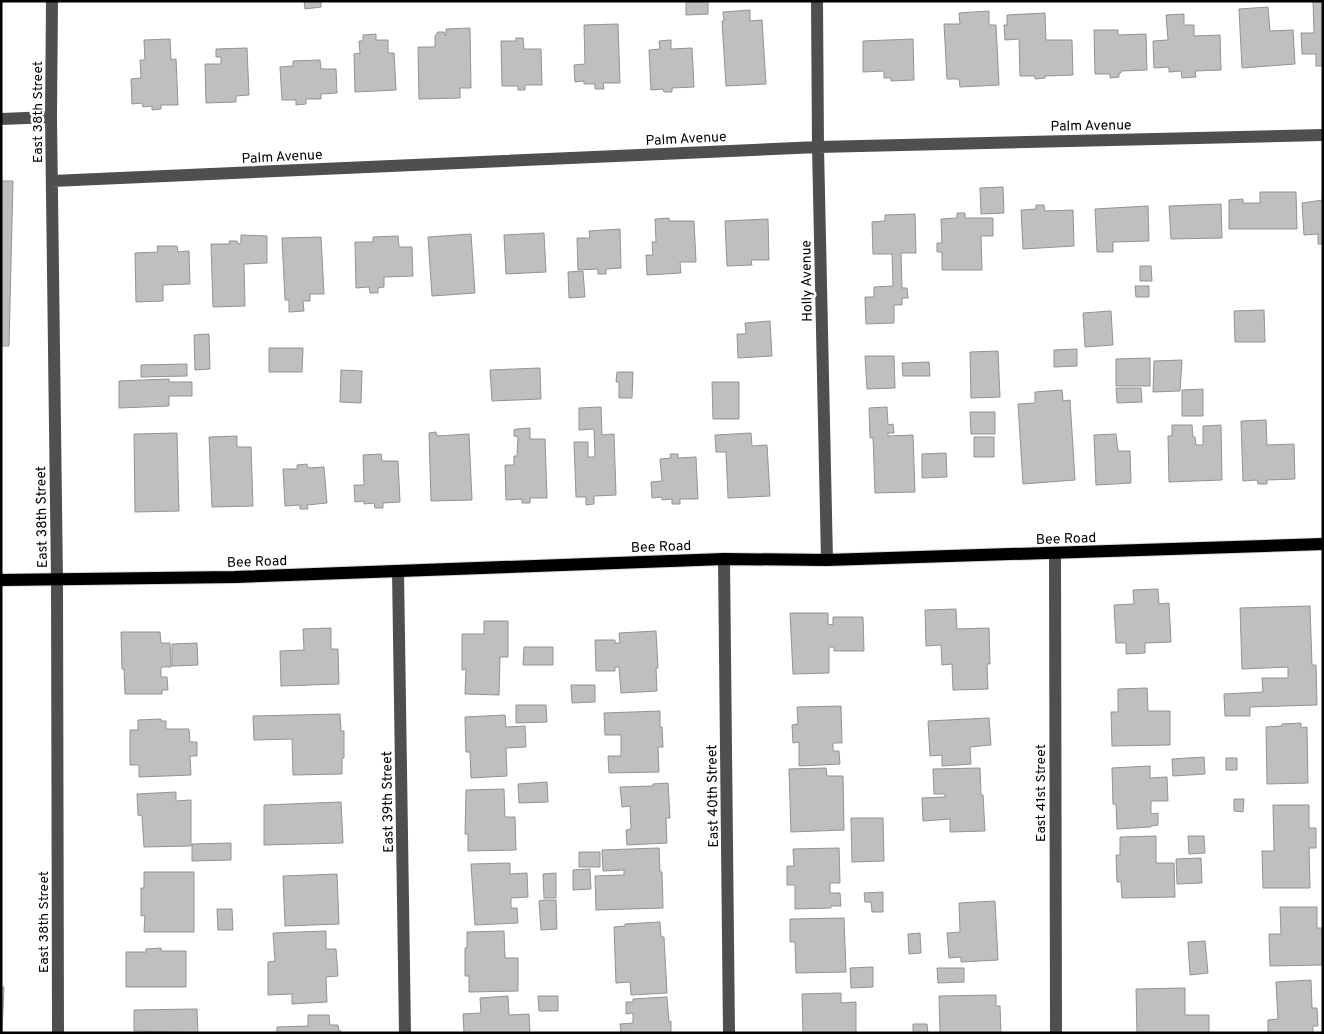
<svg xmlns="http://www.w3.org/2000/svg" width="1324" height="1034" viewBox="0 0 1324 1034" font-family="Overpass,sans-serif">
<rect width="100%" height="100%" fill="#fff"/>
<path fill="#bfbfbf" stroke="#939393" d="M304,1h17v6l-16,2z
M686,1h22v13l-22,1z
M1313,1h10v65h-7v-12h-14l-1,-21h13z
M1268,7l2,24 23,-1 2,34 -53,4 -3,-59z
M750,10v11l12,-1 4,64 -40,2 -4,-65h2l-1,-9z
M989,11v14h7l3,60 -39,2 -1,-8h-12l-3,-55h16l-1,-11z
M1045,13l1,27h26l1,35 -28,1v2l-10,1v-3h-15l-1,-37 -14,1 -1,-15h3v-10z
M1184,14v11h10v11l26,-1 1,35 -26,1 1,6 -14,1 -1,-7 -12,1v-5l-15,1 -1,-27 15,-1 -2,-25z
M618,24l2,59h-17l1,6h-9v-5h-11v-3l-9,1 -1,-17 11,-1 -1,-39z
M470,28l1,60h-11v10l-41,1 -1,-52h17v-11l3,-4h6l2,4v-7z
M1094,30h24v5l28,-1 1,36 -26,1v2h-2v4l-9,1v-4h-15z
M376,34v6h12v13h6l2,37 -41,2 -1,-38 6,-1 -1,-12h4v-6z
M516,38h7l1,11h17l1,36h-17v5h-7v-4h-16l-1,-45h15z
M170,39l1,21 5,-1 2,46h-17v4l-9,1v-4l-9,1 -1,-4 -10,1 -1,-25 10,-1 -1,-18h5l-1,-20z
M913,39l1,41 -23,1v-3h-7v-7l-21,1v-31z
M671,40v9l21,-1 2,39 -22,1v4h-8l-1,-3 -12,1 -2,-40 11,-1 -1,-8z
M247,48l2,47 -13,1v6l-30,1 -1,-39h16v-7h-5v-8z
M320,60l1,9h15l1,24 -16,1v5h-15v5l-10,1v-5h-14l-2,-33 13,-1v-5z
M1,181h12l-4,165h-8z
M1003,187l1,26 -23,1 -1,-26z
M1260,192h36l1,37h-68v-29l14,-1v4h17z
M1323,200v44h-5v-10l-14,1 -2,-32z
M1221,204l1,34 -51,1 -2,-33z
M1036,205h8l1,6 28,-1 1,36 -51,3 -2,-39 15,-1z
M1148,206l1,35 -36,1v10h-16l-2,-43z
M957,213h8v5h28v18h-12l1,34h-40v-18h-5v-9h5l-1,-24 16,-1z
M915,214l1,39h-15l1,35h5l1,10h-6v7h-8v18l-28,1 -1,-27h9v-10l19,-1 -1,-32h-19l-1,-32 13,-1v-6z
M669,218v3h25l2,41h-16l1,11 -34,2 -1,-20h7l-1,-13h4l-1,-23z
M768,219l1,41h-18l1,5 -25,1 -2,-45z
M620,229l1,39 -15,1v5h-8v-5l-20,1 -1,-32h13l-1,-7z
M544,233l2,39 -40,2 -2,-39z
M471,234l4,59 -43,3 -4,-59z
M241,235l26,1v27l-23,1 1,42 -32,1 -2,-63h19l-1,-3h8l1,3 3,-1z
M398,236l1,11h13l1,29 -29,1v10l-6,1v5h-8l-1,-6 -13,1 -1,-46h18v-5z
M321,237l3,57h-14v7h-7l1,10 -15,1v-12h-4l-3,-62z
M157,246h20l1,6 11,-1 1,33 -27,1v16l-27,1 -1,-49 23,-1z
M1140,266h11l1,15h-12z
M583,271l2,26 -16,1 -1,-26z
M1135,286h14v11h-13z
M1264,310l1,32h-30l-1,-31z
M1111,311l2,34 -28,2 -2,-34z
M770,321l2,35 -34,2 -1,-24h9l-1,-11z
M209,334l1,35 -15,1 -1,-35z
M269,348h34l-1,24h-33z
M1077,349v17l-23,1v-17z
M998,351l2,46 -29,1 -1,-46z
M865,356h29l1,32 -28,1z
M1150,358v28h-34v-27z
M1182,360l-2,31 -27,1 1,-31z
M929,362l1,14h-27l-1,-13z
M187,364v12l-46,1v-12z
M540,368l1,31 -49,2 -2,-31z
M341,370l21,1 -1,32 -21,-1z
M617,372h16l-1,26h-13v-16h-3z
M169,379v3h23v14h-23v10l-50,2v-27z
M712,382h27v37h-26z
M1116,388h25l1,14 -25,1z
M1203,389v27h-21v-26z
M1062,390l1,11 7,-1 5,80 -52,4 -5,-80 17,-1v-11z
M601,407l1,28 12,-1 2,61 -22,1v8l-8,1v-8h-10l-2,-55h14v15h7l-1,-28 -15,1v-22z
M887,407l1,18 5,-1 1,9h-6v3l25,-1 2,57 -40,1 -2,-56 -3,1 -1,-30z
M970,412h25v22h-24z
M1266,420l1,25 27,-1 1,35 -28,1v4h-9l-1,-4 -14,1 -2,-60z
M1172,425h20l1,12h2l1,8h7v-19l18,-1 1,55 -53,2 -1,-46h4z
M530,428v11h15l2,59h-17v5h-8v-4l-16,1 -1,-35h9v-9h3l1,-19 -4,-1v-6l3,-1z
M436,432l1,4 32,-2 3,66 -41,1 -2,-68z
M177,433l2,78 -44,1 -1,-78z
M751,433l1,13 15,-1 3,51 -42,2 -2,-46h-10l-1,-17z
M1116,434l2,17h12l1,32 -35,2 -2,-50z
M237,436v11h14l2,59 -41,1 -3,-70z
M974,437h20v20h-20z
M946,453l1,24 -25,1v-24z
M381,454l1,7h16l2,41 -17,1v5h-8l-1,-5 -10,1v-3l-9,1 -1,-17h10l-1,-30z
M670,454h8v4l18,-1 2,42h-18v5h-8v-5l-10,1v-3l-10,1 -1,-16 11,-1 -2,-22 11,-1z
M307,464l1,4 16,-1 3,36 -20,2 1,4h-8v-4l-15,1 -2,-37h14v-4z
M1158,589l1,15 10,-1 2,39 -26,1v10l-19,1v-11h-10l-2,-38 20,-1 -1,-14z
M1310,606l2,59h4l1,40 -67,2v9h-25l-1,-22 39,-2 -1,-14h26v-11l-46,2 -2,-61z
M956,609l1,20 32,-1 1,36h-3l1,25 -35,1 -1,-26 -10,1 -1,-20 -15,1 -1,-36z
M790,613h38v11l5,1v-8h30l1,34h-30v-4h-5v26l-36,1z
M484,621h24v36h-8l-1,38 -34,-1 1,-25 -4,1v-36h22z
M331,628v21h7l1,35 -58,2 -1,-35 24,-1 -1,-21z
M656,631l2,37h-2l1,23 -36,2 -2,-26h-4v4h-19l-1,-31h20v3h5l-1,-10z
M121,632h39l1,11h9l1,24h-10v10h6l1,13h-6v4h-37l-1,-25h-2z
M197,643l1,22 -26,1v-22z
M524,647h29v18h-30z
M571,685h24v17l-23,1z
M1147,688l1,23h22v34l-58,1 -1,-34h7v-23z
M516,705h30l1,17 -31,1z
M841,706l1,37h-9v8h6l1,13 -41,2v-24l-6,1 -1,-18 6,-1 -1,-17z
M660,711v16h2l1,20h-5l1,25 -50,1 -1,-17h13v-21h-16l-1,-22z
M340,714l1,17h3v27h-2v16l-49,1 -1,-36 -38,1 -1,-24z
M505,715l1,12 19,-1 1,21 -20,1 1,28 -36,2 -1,-26h-4l-1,-35z
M989,718l2,27 -21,2 1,17 -29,2v-11l-12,1 -2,-35z
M161,719v2h5v8h23l1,13h7v14h-7l1,19 -52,2v-12h-9v-35h8v-10z
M1301,723v5l6,-1 1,56 -41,1 -1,-57 16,-1v-2z
M1204,757l1,17 -32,2 -1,-17z
M1226,758h11v12h-11z
M1150,766v12l17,-1 1,24h-17v13l7,-1v12l-7,1v1l-34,2 -1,-25h-3l-1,-36z
M826,768l1,8h16l1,54 -53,2 -2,-63z
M980,768l1,27h2l2,36 -35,1v-13l-27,2 -1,-23 23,-1v-3h-11l-1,-25z
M547,782l1,20 -29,1 -1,-19z
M668,783l2,35h-4l1,25 -40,2 -1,-15 5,-1 -1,-23 -8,1 -2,-20 33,-1v-2z
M504,789l1,28h10l1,33 -48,1v-17h-3l1,-44z
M176,792v9l15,-1v46l-47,1 -2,-31 -4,-1 -1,-21z
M1234,799h10l-1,13 -9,-1z
M341,802l2,41 -79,2v-40z
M1273,805h36v23h7v20h-7l1,40h-47l-1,-37h12z
M851,818h32l1,43 -32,1z
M1156,836v27h18l1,34 -53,1 -1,-16h-4l-1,-27h4v-18z
M1188,836h16l1,17 -16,1z
M231,843v17l-39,1v-17z
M659,848l1,24h2l1,36 -67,2 -1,-34 29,-1v-5l-21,1 -1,-21z
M839,848l1,35h-10v10h10l1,13h-10v2l-36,1v-24h-8v-19h7l-1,-17z
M579,852h21v15h-21z
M1201,858l1,25 -25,1 -1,-25z
M510,863v11l17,-1 1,24 -17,1v10h6l1,15 -43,2 -4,-61z
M590,869l1,20 -18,1v-20z
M144,872h50v60h-50l1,-17 -4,1v-28h3z
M556,873v25h-12l-1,-24z
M337,874l2,50 -54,2 -2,-50z
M883,892v20h-11l-1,-10h-6l-1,-9z
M544,900h12l1,29 -16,1 -2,-29z
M995,901l3,59 -37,2v-5l-12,1 -2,-25 13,-1 -1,-29z
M1280,907h37v21h5v37l-52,1 -1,-32h12z
M217,909h15l1,21h-15z
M844,918l2,54 -50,1 -1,-31h-5v-23z
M660,922l1,15h3l3,56 -36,2 -1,-13 -14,1 -2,-56 11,-1v-2z
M326,931v18h10l2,27 -12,1 1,25 -35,2v-10l-24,1v-33l7,-1 -2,-28z
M504,931l1,27h13v33l-49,1v-16h-4v-28h2v-16z
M920,933l1,20 -12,1 -1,-20z
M1205,941l3,32 -18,2 -2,-33z
M161,948v3h25v36h-60v-35h20v-3z
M873,967v20l-22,1 -1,-20z
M937,968h27v14l-26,1z
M1311,980l1,28h5l1,18h-5v7h-45v-13l10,-1 -2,-37z
M1,987h3l-2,46h-1z
M1185,988v27h24v18h-72l-1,-44z
M841,993v10l15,-1v31h-53l-1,-39z
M996,995v11h4l1,27h-61l-1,-37z
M508,996l1,19 20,-1 1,19h-66l-1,-19 18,-1 -1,-15z
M538,996h20v15h-19z
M667,997l2,25 2,-1v12h-50l-1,-9 13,-1v-10l-7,1v-12h7v-3z
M197,1009l1,24 -64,-2v-21z
M308,1015h21l1,10h8l1,6h2v2h-64v-6l31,-1z
M913,1024h14l1,9h-15z"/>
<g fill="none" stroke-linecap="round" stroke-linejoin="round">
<defs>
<path id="major" d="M1,580l234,-3 489,-18 103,1 496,-16"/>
</defs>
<use href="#major" stroke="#dbdbdb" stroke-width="14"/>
<path stroke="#4f4f4f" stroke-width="12" d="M52,1l-1,116 6,464 1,452
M817,1l1,146 9,413
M1,119l50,-2
M52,181l766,-34 505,-12
M1055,554l1,479
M724,559l5,474
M398,571l7,462"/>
<use href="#major" stroke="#000" stroke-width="12"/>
</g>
<g text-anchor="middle" stroke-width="5" stroke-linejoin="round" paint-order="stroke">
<g font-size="14" fill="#000" stroke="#fff">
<text transform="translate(37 112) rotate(-90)" y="5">East 38th Street</text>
<text transform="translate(1091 125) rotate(-1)" y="5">Palm Avenue</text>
<text transform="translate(686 138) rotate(-3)" y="5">Palm Avenue</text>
<text transform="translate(282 156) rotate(-3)" y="5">Palm Avenue</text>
<text transform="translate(806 281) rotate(-91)" y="5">Holly Avenue</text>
<text transform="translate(41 517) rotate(-91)" y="5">East 38th Street</text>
<text transform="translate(1066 538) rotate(-2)" y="5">Bee Road</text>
<text transform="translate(661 546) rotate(-2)" y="5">Bee Road</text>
<text transform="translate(257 561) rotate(-2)" y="5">Bee Road</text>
<text transform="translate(1040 793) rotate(-90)" y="5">East 41st Street</text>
<text transform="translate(712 796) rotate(-91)" y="5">East 40th Street</text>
<text transform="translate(387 802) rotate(-91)" y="5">East 39th Street</text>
<text transform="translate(43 922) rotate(-90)" y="5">East 38th Street</text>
</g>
</g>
<rect width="1324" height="1034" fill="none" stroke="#000000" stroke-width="5"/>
</svg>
